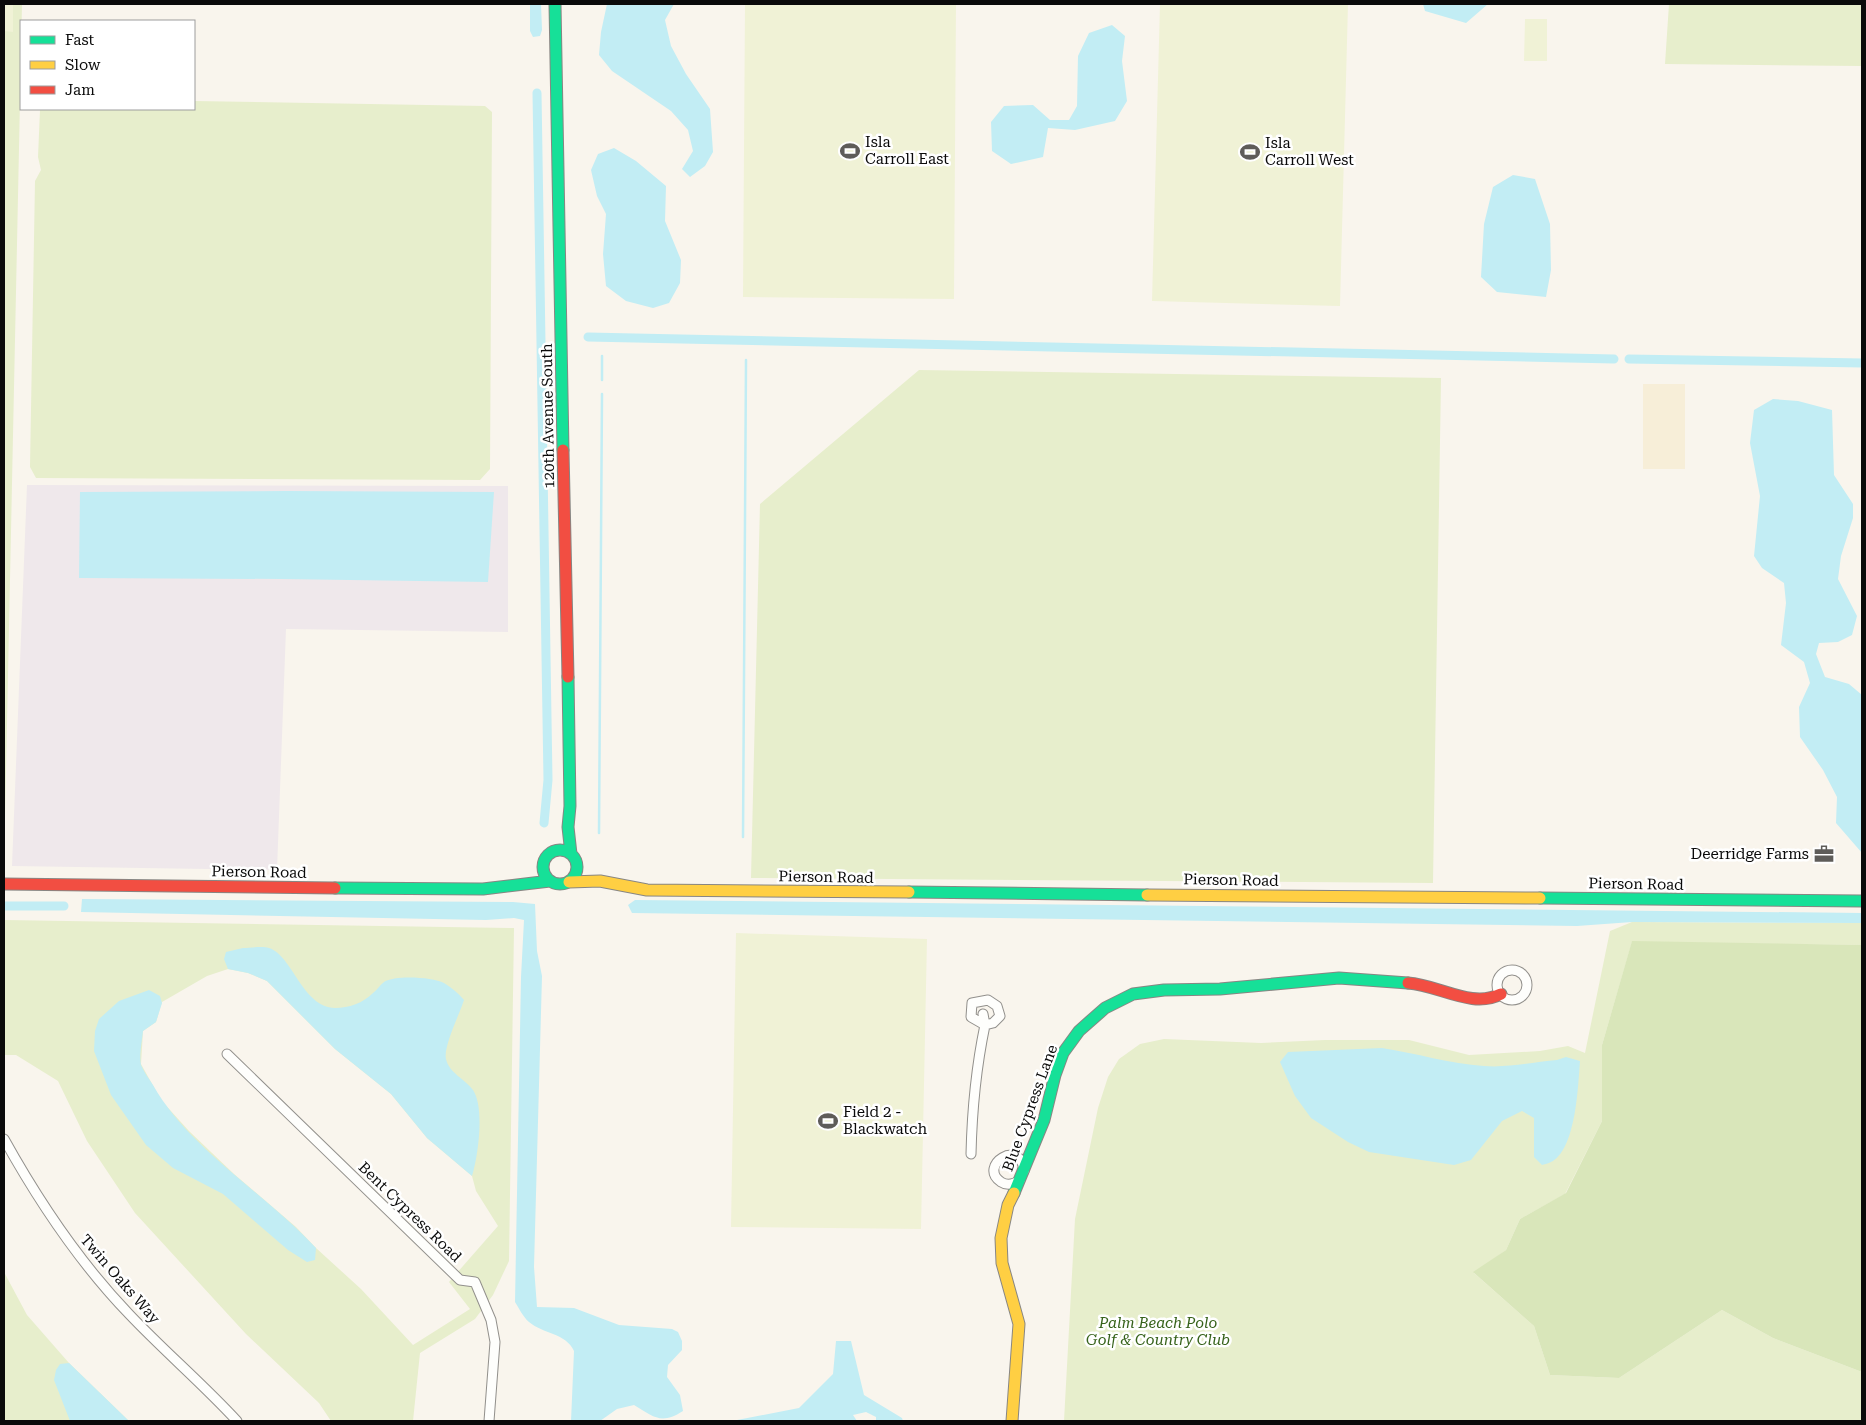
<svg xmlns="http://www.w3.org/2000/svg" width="1866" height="1425" viewBox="0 0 1866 1425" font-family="'Roboto Serif',serif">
<rect width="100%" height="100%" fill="#f9f5ed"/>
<path fill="#efe8eb" d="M27,485l481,1v146l-222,-3 -9,241 -265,-4z"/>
<path fill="#f7eed8" d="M1643,384h42v85h-42z"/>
<path fill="#e7eecc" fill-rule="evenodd" d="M4,4h18l-18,864z
M1669,4h193v62l-197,-2z
M194,101l291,5 7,6 -2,357 -10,11 -444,-2 -6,-11 5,-286 6,-11 -3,-13 2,-47 154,-1z
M919,370l522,8 -8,505 -682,-5 9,-374z
M4,920l510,8 -5,333 -16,34 -18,24 -55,34 -7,68h-82l-12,-18 -73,-69 -111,-121 -48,-72 -29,-60 -42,-26h-12zM228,969l20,4 19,8 68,68 56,45 36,44 45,38 4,15 22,35 -49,56 21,27 -57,36 -52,-56 -45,-41 -20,-21 -62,-53 -45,-43 -28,-31 -20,-36 2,-33 13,-9 6,-20 45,-26z
M1632,922l230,1v22l-230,-3 -30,103v76l-37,73 -45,25 -14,31 -32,23 60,53 16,49 69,3 103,-68 51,28 89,34v49h-798l11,-202 23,-111 10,-31 11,-18 21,-15 24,-5 97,4 64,-3h84l60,15 71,-4 28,-5 17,7 25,-122z
M4,1272l23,43 42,48 60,58h-125z"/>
<path fill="#d9e6ba" d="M1632,941l230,4v427l-89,-34 -51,-28 -103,68 -69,-3 -16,-49 -61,-54 33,-22 14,-31 46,-26 36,-72v-76z"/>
<path fill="#f0f2d6" d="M4,4h9v28l-9,-1z
M745,4h211l-2,295 -211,-2z
M1160,4h188l-8,302 -188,-5z
M1525,19h22v42h-23z
M736,933l191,6 -6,290 -190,-2z"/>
<path fill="#c2edf4" d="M530,4h11l1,26 -2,6 -7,1 -3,-6z
M607,4h67l-9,16 6,26 15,28 24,35 3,43 -8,14 -15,11 -8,-8 11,-18 -5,-21 -17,-19 -59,-40 -13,-16 2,-23z
M1423,4h65l-22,19 -41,-12z
M1112,25l13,11 -3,25 5,40 -12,20 -40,9 -27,-2 -5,29 -32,7 -19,-13 -1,-29 13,-16 29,-1 17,15h19l8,-14 1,-50 11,-23z
M614,148l22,13 30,25 -1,35 16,39 -1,23 -11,20 -16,5 -27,-7 -20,-15 -3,-32 3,-40 -9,-18 -6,-26 7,-16z
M1513,175l22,4 15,45 1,46 -5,27 -49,-5 -16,-15 3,-53 9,-37z
M1773,399l25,2 34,9 2,65 19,29v14l-12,38 -3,23 19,37 -5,19 -14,7 -19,1 -3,11 9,23 24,7 13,11v158l-26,-30 1,-26 -14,-27 -23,-33 -1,-30 11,-24 -6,-21 -23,-17 5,-42 -2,-20 -22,-15 -8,-12 6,-60 -10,-53 4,-33z
M286,491l208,1 -6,90 -207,-3 -202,-1 1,-86z
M82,899l431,3 22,2 2,47 5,25 -8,291 3,40 37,1 45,17 53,4 6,3 4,9v9l-14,15 -1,12 13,18 3,16c-22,14 -29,6 -49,-6l-17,4 -17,12h-29l3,-70c-8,-18 -31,-17 -45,-29 -6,-5 -10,-14 -14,-20l6,-325 3,-57 -10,-2 -28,2 -405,-8z
M635,900l1227,13v10l-230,-1 -55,4 -945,-13 -4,-8z
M243,948c7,0 19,-2 26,0 24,8 33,59 66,60 14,0 28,-5 38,-15 4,-3 7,-8 11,-11 11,-7 48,-5 60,1 8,5 14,10 20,17 -4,13 -21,47 -18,59 3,14 19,20 27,31 12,18 5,67 -1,86l-45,-38 -36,-44 -56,-45 -68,-68 -19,-8 -20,-4 -4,-10 2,-7z
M149,990l11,6 2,7 -6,19 -13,9c-1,10 -4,25 -2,34 3,7 8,14 12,20 36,64 113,109 163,163l-1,12 -8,2 -19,-12 -65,-56 -50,-26 -27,-23 -35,-50 -17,-44 1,-20 4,-12 20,-18z
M1382,1048c34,5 68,16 102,18 24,2 50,-4 73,-6l9,-3 14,4c-2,26 -4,85 -27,100 -3,2 -8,3 -11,4l-8,-8v-39l-12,-7 -20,10 -31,39 -17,5 -85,-13 -21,-10 -37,-24 -16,-22 -15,-34 8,-10z
M836,1341h15l13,54 38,23 1,3h-27v-4l-10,-5 -13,3 4,6h-125l67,-13 34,-34z
M69,1363l60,58h-59l-16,-41 2,-10 4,-6z"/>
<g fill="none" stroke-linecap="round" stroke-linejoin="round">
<path stroke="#c2edf4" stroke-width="2.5" d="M602,380v-24
M599,833l3,-439
M743,837l3,-477"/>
<path stroke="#c2edf4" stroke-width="9" d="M537,93l11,687 -4,43
M588,337l1026,22
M1629,359l233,4
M4,906h60"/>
<defs>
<path id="street" d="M1497 985a15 15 0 1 1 30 0a15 15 0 1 1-30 0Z
M227,1054l233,226 15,2 16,38 4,22 -6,79
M4,1139c35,63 75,123 125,175 35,37 74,70 108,107
M971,1154c1,-43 5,-86 14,-129l8,-2 7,-7 -3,-10 -9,-6 -16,3 -1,14 14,8 -2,-11
M1020,1180c-6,4 -13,6 -19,2 -24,-16 20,-45 23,-11"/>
<path id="fast" d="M555,4l8,446
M568,677l2,129 -2,21 3,27
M543 867a17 17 0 1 1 34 0a17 17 0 1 1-34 0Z
M335,888l148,1 67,-8
M909,892l238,3
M1540,898l322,3
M1014,1193l30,-73 11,-45 8,-22 16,-22 26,-23 28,-14 31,-4 56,-1 119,-11 69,5"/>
<path id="slow" d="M569,882l31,-1 47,9 262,2
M1147,895l393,3
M1012,1421l7,-97 -17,-61 -1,-25 7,-33 6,-12"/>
<path id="jam" d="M563,450l5,227
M4,884l331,4
M1408,983c31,2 64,26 93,11"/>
</defs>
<use href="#street" stroke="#92908c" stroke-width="11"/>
<use href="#fast" stroke="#888683" stroke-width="13"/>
<use href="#slow" stroke="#888683" stroke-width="13"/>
<use href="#jam" stroke="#888683" stroke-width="13"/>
<use href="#street" stroke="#fefefc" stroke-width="9"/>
<use href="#fast" stroke="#16e098" stroke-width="11"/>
<use href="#slow" stroke="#ffcf43" stroke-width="11"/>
<use href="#jam" stroke="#f24e42" stroke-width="11"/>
</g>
<defs>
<symbol id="stadium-bare" viewBox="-9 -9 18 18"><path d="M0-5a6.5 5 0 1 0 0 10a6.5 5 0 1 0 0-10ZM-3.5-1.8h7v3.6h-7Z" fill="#5e5c59" stroke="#fff" stroke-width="2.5" paint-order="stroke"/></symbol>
<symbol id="office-bare" viewBox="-9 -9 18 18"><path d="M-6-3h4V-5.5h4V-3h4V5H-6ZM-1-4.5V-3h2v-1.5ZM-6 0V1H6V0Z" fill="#5e5c59" stroke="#fff" stroke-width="2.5" paint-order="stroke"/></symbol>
</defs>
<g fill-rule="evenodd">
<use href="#stadium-bare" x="836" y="137" width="28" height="28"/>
<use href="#stadium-bare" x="1236" y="138" width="28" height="28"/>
<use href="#office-bare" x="1810" y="840" width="28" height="28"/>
<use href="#stadium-bare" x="814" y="1107" width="28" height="28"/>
</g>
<g text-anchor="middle" stroke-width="5" stroke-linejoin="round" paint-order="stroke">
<g font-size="15" fill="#0a0a0a" stroke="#fff" text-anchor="start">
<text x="865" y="147">Isla<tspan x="865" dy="17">Carroll East</tspan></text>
<text x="1265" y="148">Isla<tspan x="1265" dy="17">Carroll West</tspan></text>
<text x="1809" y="859" text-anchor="end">Deerridge Farms</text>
<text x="843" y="1117">Field 2 -<tspan x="843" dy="17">Blackwatch</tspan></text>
</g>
<g font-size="15" fill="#0a0a0a" stroke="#fff">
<text transform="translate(548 416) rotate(-91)" y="5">120th Avenue South</text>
<text transform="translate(259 872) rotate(1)" y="5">Pierson Road</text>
<text transform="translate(826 877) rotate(1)" y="5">Pierson Road</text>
<text transform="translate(1231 880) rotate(1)" y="5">Pierson Road</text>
<text transform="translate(1636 884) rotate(1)" y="5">Pierson Road</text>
<text transform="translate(1030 1108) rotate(-70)" y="5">Blue Cypress Lane</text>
<text transform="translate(410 1212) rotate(44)" y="5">Bent Cypress Road</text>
<text transform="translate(120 1279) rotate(49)" y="5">Twin Oaks Way</text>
</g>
<g font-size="15" font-style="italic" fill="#36621a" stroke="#fff">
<text x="1158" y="1328">Palm Beach Polo<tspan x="1158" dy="17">Golf &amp; Country Club</tspan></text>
</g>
</g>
<rect width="1866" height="1425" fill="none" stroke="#0a0a0a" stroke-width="10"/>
<rect x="20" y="20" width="175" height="90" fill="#ffffff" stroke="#9d9d9d"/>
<rect x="30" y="36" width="25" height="8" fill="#16e098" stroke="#9d9d9d"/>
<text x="65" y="45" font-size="15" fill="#0a0a0a">Fast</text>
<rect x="30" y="61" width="25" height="8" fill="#ffcf43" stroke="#9d9d9d"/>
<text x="65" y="70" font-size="15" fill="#0a0a0a">Slow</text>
<rect x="30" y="86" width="25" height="8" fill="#f24e42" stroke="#9d9d9d"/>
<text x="65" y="95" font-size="15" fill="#0a0a0a">Jam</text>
</svg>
